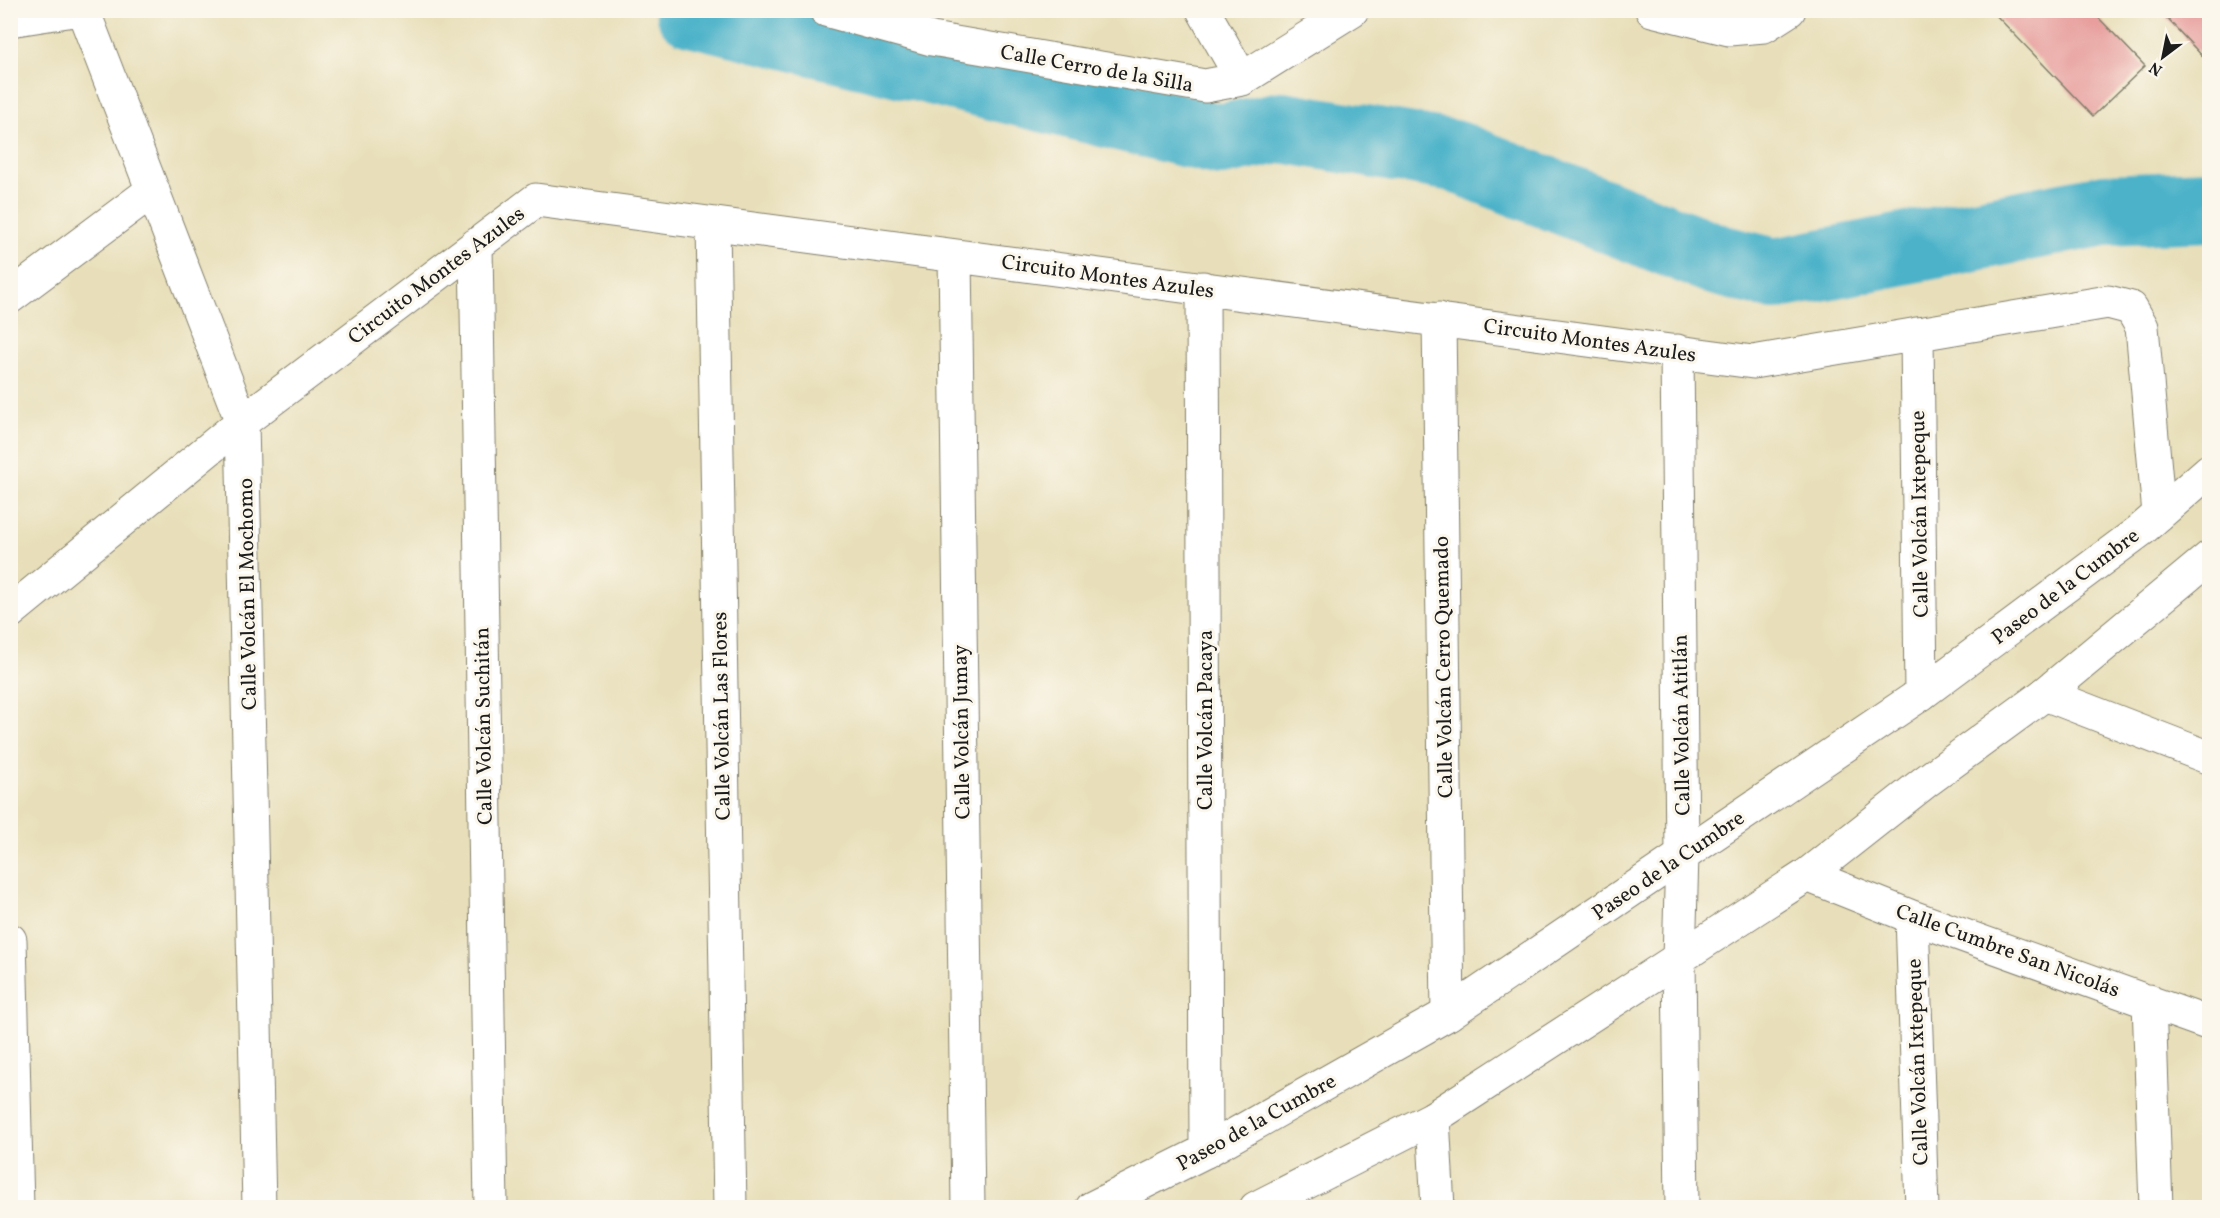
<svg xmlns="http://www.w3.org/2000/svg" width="2220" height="1218" viewBox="0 0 2220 1218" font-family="Vollkorn,serif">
<rect width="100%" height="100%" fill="#fbf7ec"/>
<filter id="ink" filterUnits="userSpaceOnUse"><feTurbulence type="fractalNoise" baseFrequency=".0167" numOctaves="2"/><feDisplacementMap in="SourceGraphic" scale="12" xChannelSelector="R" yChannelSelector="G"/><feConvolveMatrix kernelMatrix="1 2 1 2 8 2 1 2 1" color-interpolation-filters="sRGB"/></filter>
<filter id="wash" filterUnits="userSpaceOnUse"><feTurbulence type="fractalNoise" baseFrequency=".008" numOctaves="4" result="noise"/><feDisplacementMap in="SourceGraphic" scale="24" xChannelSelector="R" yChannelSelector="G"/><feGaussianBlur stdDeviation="1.35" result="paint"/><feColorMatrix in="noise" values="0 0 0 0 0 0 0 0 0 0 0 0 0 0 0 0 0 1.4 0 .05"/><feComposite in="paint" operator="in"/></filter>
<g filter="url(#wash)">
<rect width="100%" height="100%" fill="#e8dfba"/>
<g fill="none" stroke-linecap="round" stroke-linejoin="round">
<path stroke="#4bb2c9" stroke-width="72" d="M691,10l530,130 61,-13 172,29 264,104 56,14 330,-64 106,-4"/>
</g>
<g id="blocks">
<path fill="#e69998" d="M1991,10h100l54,56 -52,50z
M2159,10h51v54z"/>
</g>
</g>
<g filter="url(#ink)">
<use href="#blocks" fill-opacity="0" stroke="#827e6b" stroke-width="1.5"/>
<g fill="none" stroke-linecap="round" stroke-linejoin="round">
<defs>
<path id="street" d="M83,10l159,412 17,786
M826,10l106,29 273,47 37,-7 110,-69
M1203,10l39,69
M1652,10l77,19 35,-3 25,-16
M10,20l64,-10
M713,224l17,984
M476,245l15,963
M955,256l13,952
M1203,288l3,863
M10,297l143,-107
M1439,319l9,695
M1917,334l4,360
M1677,351l5,504 -3,104 3,249
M10,612l232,-190 294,-222 1217,162 355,-60 23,6 11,19 17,187
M2045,694l165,64
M1807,875l105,42 298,107
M1912,917l10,291
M10,940l7,268
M2149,1001l7,207
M1433,1118l5,90"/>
<path id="secondary" d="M1092,1208l114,-57 242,-137 473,-320 220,-164 69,-60
M1256,1208l177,-90 374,-243 118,-93 120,-88 165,-137"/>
</defs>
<use href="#street" stroke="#827e6b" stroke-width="35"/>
<use href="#secondary" stroke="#827e6b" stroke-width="35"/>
<use href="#street" stroke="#fff" stroke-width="33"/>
<use href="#secondary" stroke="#fff" stroke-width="33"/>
</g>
</g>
<g text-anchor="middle" stroke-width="6" stroke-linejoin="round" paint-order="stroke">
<g font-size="21" fill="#1c1c1c" stroke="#fbf7ec">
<text transform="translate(1097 68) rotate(10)" y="7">Calle Cerro de la Silla</text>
<text transform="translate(436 275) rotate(-37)" y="7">Circuito Montes Azules</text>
<text transform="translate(1108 276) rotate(8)" y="7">Circuito Montes Azules</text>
<text transform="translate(1590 340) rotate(8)" y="7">Circuito Montes Azules</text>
<text transform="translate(1919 514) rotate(-91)" y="7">Calle Volcán Ixtepeque</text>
<text transform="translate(2065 586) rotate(-37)" y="7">Paseo de la Cumbre</text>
<text transform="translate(247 594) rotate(-91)" y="7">Calle Volcán El Mochomo</text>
<text transform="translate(1443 667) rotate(-91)" y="7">Calle Volcán Cerro Quemado</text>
<text transform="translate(721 716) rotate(-91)" y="7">Calle Volcán Las Flores</text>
<text transform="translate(1205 720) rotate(-90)" y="7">Calle Volcán Pacaya</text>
<text transform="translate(1681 725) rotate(-91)" y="7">Calle Volcán Atitlán</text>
<text transform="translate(483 726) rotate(-91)" y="7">Calle Volcán Suchitán</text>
<text transform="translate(961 732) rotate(-91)" y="7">Calle Volcán Jumay</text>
<text transform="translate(1668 865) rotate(-34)" y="7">Paseo de la Cumbre</text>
<text transform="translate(2008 950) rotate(20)" y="7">Calle Cumbre San Nicolás</text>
<text transform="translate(1917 1062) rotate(-92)" y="7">Calle Volcán Ixtepeque</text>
<text transform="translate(1256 1122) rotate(-29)" y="7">Paseo de la Cumbre</text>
</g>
</g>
<rect width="2220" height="1218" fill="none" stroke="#fbf7ec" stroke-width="36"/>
<g transform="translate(2163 57) rotate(212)" stroke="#fbf7ec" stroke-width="4.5" paint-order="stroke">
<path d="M0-4.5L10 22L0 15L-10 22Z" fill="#1c1c1c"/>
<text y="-9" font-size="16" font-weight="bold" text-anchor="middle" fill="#1c1c1c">N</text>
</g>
</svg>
